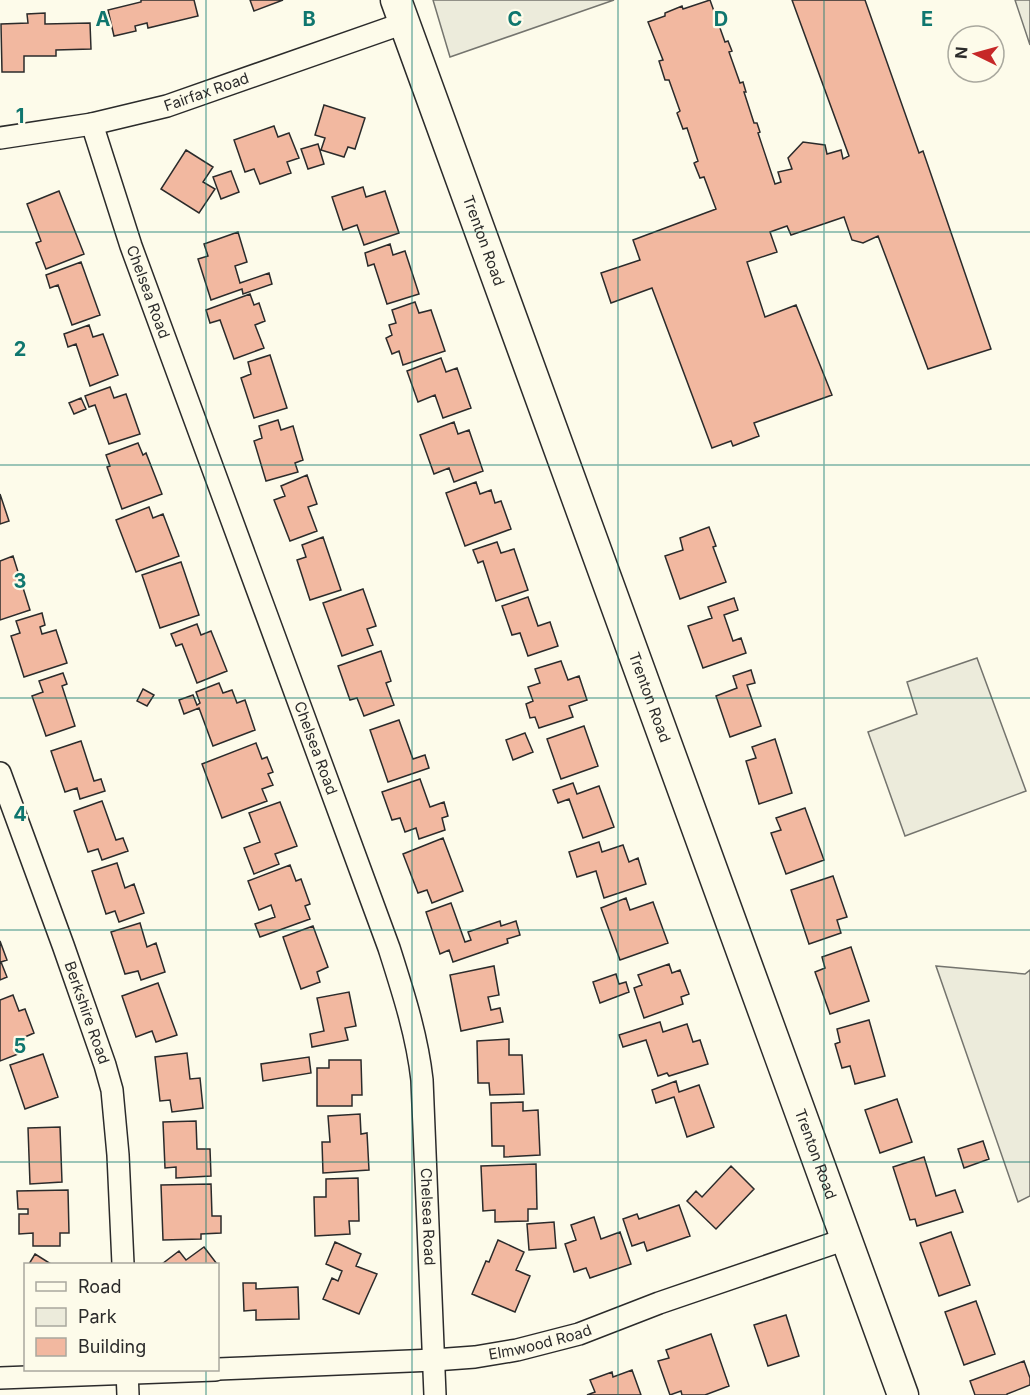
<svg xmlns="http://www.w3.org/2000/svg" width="1030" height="1395" viewBox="0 0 1030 1395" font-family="Inter,sans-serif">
<rect width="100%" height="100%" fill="#fdfbea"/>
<path fill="#ecebdb" stroke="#74746e" stroke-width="1.5" d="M433,0h181l-164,57z
M1015,0h15v45z
M977,658l49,133 -121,45 -37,-104 49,-18 -10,-32z
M936,966l89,8 5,-4v226l-12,6z"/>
<path fill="#f2b8a0" stroke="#2b2b2b" stroke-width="1.5" d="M141,0h53l4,16 -50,12 -1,-5 -12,3 1,5 -22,5 -6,-26 33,-8z
M250,0h33l-29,11z
M710,0l15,42 3,-1 4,10 -3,1 11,31 3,-1 3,10h-2l10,31h3l3,9 -2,1 17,51 6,-2 -3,-10 14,-3 -4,-11 15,-16 22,3 2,9 14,-4 2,9 6,-3 -57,-156h73l54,153 4,-2 68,198 -63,20 -50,-133 -15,7 -11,-3 -8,-23 -53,18 -4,-9 -17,6 7,20 -30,10 18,55 31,-12 36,90 -78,28 5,13 -26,10 -2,-5 -19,7 -60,-160 -41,15 -10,-30 39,-13 -7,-20 83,-31 -12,-32 -4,1 -6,-15 4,-2 -11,-33 -4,1 -6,-16 3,-2 -11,-31h-4l-6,-19 4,-1 -15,-38 17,-6v-3l17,-7 1,3z
M45,13v11l45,-1 1,26 -35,1v6h-32v16h-22l-1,-48 27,-1 -1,-9z
M324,105l41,13 -10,31 -7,-2 -4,10 -23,-7 4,-12 -10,-3z
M274,126l4,11 11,-4 10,25 -12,4 4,11 -31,11 -6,-15 -9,3 -11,-32z
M318,144l6,20 -16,5 -7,-20z
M186,150l27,17 -10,15 12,7 -16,24 -38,-24z
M231,171l8,21 -18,7 -8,-22z
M363,187l3,10 19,-6 14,42 -35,12 -7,-20 -14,5 -11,-33z
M59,191l25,63 -38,15 -10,-26 5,-2 -14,-37z
M238,232l9,30 -12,4 5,17 29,-10 3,11 -29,10 -1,-5 -31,11 -13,-41 10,-3 -4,-12z
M390,244l3,11 12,-4 14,43 -32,10 -13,-40 -6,2 -3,-13z
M81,262l19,53 -28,10 -14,-40 -8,3 -4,-13z
M250,294l4,11 5,-2 6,18 -10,4 9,23 -30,11 -14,-39 -10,3 -4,-13z
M415,302l4,11 12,-3 14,41 -42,14 -4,-14 -7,3 -6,-16 6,-3 -3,-10 7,-2 -4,-13z
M89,325l4,12 10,-3 15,41 -28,11 -14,-42 -8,3 -4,-13z
M270,355l17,53 -33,10 -13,-40 10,-4 -3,-12z
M441,358l5,14 11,-4 14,40 -28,10 -8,-23 -17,7 -11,-31z
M110,387l4,11 12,-4 14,40 -31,10 -14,-39 -6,2 -4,-11z
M81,398l5,11 -12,5 -5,-11z
M278,420l3,10 12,-4 10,34 -8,3 3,9 -32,9 -12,-40 8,-3 -3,-12z
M454,422l4,12 11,-4 14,41 -29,11 -5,-14 -15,6 -14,-39z
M138,443l5,12 3,-2 16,41 -40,15 -15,-42 3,-1 -4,-11z
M307,475l10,29 -9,3 9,24 -27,10 -16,-41 11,-4 -4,-10z
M476,482l4,12 11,-4 4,13 6,-2 10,28 -46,17 -19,-53z
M0,494l9,27 -9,3z
M149,507l4,11 10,-4 16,42 -43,16 -20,-52z
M709,527l7,19 -3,1 13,35 -46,17 -15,-43 18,-6 -3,-12z
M323,537l18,53 -31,10 -13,-40 9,-3 -4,-12z
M497,542l4,11 13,-4 14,41 -32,11 -13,-40 -5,2 -5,-13z
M13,556l17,54 -30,10v-59z
M181,562l18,53 -39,13 -18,-53z
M363,589l13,37 -9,3 6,16 -31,11 -19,-53z
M528,597l10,29 12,-4 8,24 -30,10 -8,-23 -8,2 -10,-29z
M734,598l4,12 -14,5 9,26 8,-3 5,15 -43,15 -15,-42 24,-8 -4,-11z
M42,613l3,12 -5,2 2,7 14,-4 11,33 -43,14 -13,-41 9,-3 -4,-12z
M197,624l4,11 10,-4 16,40 -30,12 -15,-39 -6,2 -5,-12z
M381,651l10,30 -5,2 8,22 -30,11 -7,-18 -7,2 -12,-34z
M561,661l7,19 11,-4 8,24 -18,6 4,11 -34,11 -4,-11 -5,1 -4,-14 7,-3 -5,-14 12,-4 -5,-14z
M751,670l4,13 -8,2 14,41 -31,11 -14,-41 21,-8 -4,-12z
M63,673l4,11 -5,2 13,40 -29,10 -14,-40 11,-4 -4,-11z
M219,683l4,10 9,-3 5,13 8,-3 10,30 -42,16 -14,-38 -15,6 -5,-14 14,-5 4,10 3,-2 -4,-11z
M143,689l11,6 -7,11 -10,-5z
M399,720l14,39 12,-4 4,13 -41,14 -18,-52z
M584,726l14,40 -37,13 -14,-40z
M525,733l8,19 -20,8 -7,-20z
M775,739l17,54 -33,11 -13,-43 10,-3 -4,-11z
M81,741l13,40 7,-2 4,12 -25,8 -3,-11 -12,4 -14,-41z
M256,743l6,16 5,-2 6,15 -5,2 5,11 -11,4 5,12 -45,17 -20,-54z
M420,779l10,28 14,-5 4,14 -6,2 3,12 -26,9 -3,-11 -11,4 -5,-14 -8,2 -10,-28z
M573,783l4,11 22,-8 15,41 -31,11 -14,-39 -11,4 -5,-13z
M102,801l14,39 7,-2 5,13 -26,9 -4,-11 -10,3 -14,-41z
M280,802l17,44 -22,8 4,10 -25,10 -10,-26 16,-6 -11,-29z
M805,808l19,52 -38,14 -15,-41 10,-3 -5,-12z
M443,838l20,53 -31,12 -5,-13 -9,3 -15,-39z
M599,842l3,10 21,-7 6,17 9,-4 8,26 -42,14 -8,-27 -19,6 -8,-25z
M117,863l8,25 9,-4 10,29 -25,9 -4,-11 -9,3 -14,-43z
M290,865l6,16 5,-2 9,25 -5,2 5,13 -50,18 -5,-13 20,-7 -4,-12 -12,5 -11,-29z
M833,876l14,41 -10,3 4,13 -32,11 -18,-54z
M626,898l4,12 23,-8 15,41 -48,17 -19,-52z
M451,903l14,39 6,-2 -3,-8 32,-11 1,5 15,-5 4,14 -13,4 1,4 -55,19 -4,-12 -9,4 -14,-42z
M140,923l7,24 9,-4 9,29 -24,8 -3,-9 -13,3 -14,-42z
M313,926l15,41 -11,5 3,10 -19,7 -18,-52z
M0,941l7,19 -6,2 6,15 -7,3z
M851,947l18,54 -39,13 -15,-42 10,-4 -3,-11z
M669,964l3,9 8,-3 9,24 -8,3 2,7 -39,14 -10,-30 8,-3 -4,-10z
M494,966l5,29 -11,2 3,13 9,-2 3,14 -42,9 -11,-56z
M616,974l3,10 7,-2 3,10 -29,11 -7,-21z
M158,983l19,52 -21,7 -4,-11 -16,6 -14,-41z
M349,992l7,34 -11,2 3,12 -36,7 -2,-13 14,-3 -7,-33z
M13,995l6,16 6,-2 9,24 -16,7 5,12 -23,9v-61z
M869,1020l16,56 -30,8 -5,-18 -8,2 -7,-24 5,-2 -3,-13z
M660,1022l3,10 24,-8 6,18 7,-2 8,24 -39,12 -2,-3 -9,3 -12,-36 -23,7 -4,-12z
M509,1039v16h13l2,39 -34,1 -1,-12h-11l-1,-42z
M187,1053l3,26 10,-1 3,30 -31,4 -2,-12 -10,1 -5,-44z
M43,1054l15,43 -33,12 -15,-44z
M309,1057l2,16 -48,8 -2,-17z
M329,1060h32l1,35h-10v11h-35v-38h12z
M676,1081l3,11 20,-7 15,42 -27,10 -13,-40 -18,6 -4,-13z
M897,1099l15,43 -32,11 -15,-43z
M523,1102v9l15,-1 2,45 -36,2v-11h-12l-1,-43z
M360,1114l1,20 6,-1 2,37 -46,3 -1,-31h8l-2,-26z
M196,1121l1,28h13l1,27 -35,2v-11l-11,1 -2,-46z
M60,1127l2,55 -32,2 -2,-56z
M983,1141l6,18 -25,9 -6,-19z
M924,1157l12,39 19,-6 8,22 -46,14 -2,-7 -5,1 -17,-53z
M536,1164l1,45h-9v12l-33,1v-12l-12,1 -2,-45z
M731,1166l23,23 -38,40 -29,-28 9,-10 6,6z
M358,1178l1,43h-10l1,13 -35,2 -1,-39h12v-18z
M211,1184l1,32h9v17l-20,1v5l-38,1 -2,-55z
M68,1190l1,43h-9v13h-27v-13l-14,1v-20h9v-5h-10l-1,-18z
M679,1205l11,31 -43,15 -3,-9 -12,4 -9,-27 14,-5 2,5z
M594,1217l7,22 19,-7 11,32 -41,14 -4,-10 -12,4 -9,-28 11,-4 -5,-15z
M554,1222l2,26 -27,2 -2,-26z
M951,1232l19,53 -31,11 -19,-53z
M498,1240l26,12 -8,18 14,6 -15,36 -43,-18 14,-33 3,1z
M335,1242l26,12 -5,12 21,8 -18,40 -36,-15 9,-21 6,3 4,-10 -16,-7z
M204,1247l13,17h-55l17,-13 7,9z
M35,1254l16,10h-22z
M243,1283h13v6l42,-2 1,32 -43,1v-10l-12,1z
M976,1301l19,53 -31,11 -19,-53z
M786,1315l13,41 -31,10 -14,-41z
M711,1334l18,52 -24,9h-23l-1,-4 -11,4 -12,-34 11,-3 -3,-8z
M1024,1361l6,17v7l-23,9v1h-32l-5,-14z
M632,1370l9,25h-54l8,-3 -5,-12 22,-8 1,5z"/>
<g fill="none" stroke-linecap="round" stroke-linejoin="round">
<defs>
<g id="minor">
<path id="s1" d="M92,124l39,122 258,702c14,44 28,87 33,132l13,315"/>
<path id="s2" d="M0,138l92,-14 75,-18 237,-83"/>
<path id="s3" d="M0,773l63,172 42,120 7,25 6,65 5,109"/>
<path id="s4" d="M218,1369l216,-9 41,-3 42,-7 62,-16 80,-31 187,-64"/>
<path d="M127,1370l1,25"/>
<path d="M0,1378l215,-8"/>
</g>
<g id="secondary">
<path id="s5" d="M396,0l507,1395"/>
</g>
</defs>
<use href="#minor" stroke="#2b2b2b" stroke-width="24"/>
<use href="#secondary" stroke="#2b2b2b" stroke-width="33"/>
<use href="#minor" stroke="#fdfbea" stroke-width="21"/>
<use href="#secondary" stroke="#fdfbea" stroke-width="30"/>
</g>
<path fill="none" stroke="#0f766e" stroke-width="1.5" stroke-opacity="0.55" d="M206,0v1264M412,0v1395M618,0v1395M824,0v1395M0,232h1030M0,465h1030M0,698h1030M0,930h1030M0,1162h1030M206,1370v25"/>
<g text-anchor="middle" stroke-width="4.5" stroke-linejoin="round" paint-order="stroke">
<g font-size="15" fill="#2b2b2b" stroke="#fdfbea">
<text dy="5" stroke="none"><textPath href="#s2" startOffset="212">Fairfax Road</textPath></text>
<text dy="5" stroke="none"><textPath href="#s5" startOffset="256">Trenton Road</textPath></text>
<text dy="5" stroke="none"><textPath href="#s1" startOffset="177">Chelsea Road</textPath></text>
<text dy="5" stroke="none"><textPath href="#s5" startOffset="742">Trenton Road</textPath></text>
<text dy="5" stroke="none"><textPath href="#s1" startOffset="663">Chelsea Road</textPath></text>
<text dy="5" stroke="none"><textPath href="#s3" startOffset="255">Berkshire Road</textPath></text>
<text dy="5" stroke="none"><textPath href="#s5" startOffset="1228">Trenton Road</textPath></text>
<text dy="5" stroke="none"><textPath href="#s1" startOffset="1149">Chelsea Road</textPath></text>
<text dy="5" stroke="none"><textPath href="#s4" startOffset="324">Elmwood Road</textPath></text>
</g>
</g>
<g font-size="20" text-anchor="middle" font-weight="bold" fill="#0f766e" stroke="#fdfbea" stroke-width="4.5" stroke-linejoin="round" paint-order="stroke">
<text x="103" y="26">A</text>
<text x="309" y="26">B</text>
<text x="515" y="26">C</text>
<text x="721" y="26">D</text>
<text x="927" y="26">E</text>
<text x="20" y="123">1</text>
<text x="20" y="356">2</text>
<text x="20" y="588">3</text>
<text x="20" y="821">4</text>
<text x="20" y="1053">5</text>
</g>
<rect x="24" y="1263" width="195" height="108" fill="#fdfbea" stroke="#a9a89e" stroke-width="1.5"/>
<rect x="36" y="1282" width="30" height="9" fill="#fdfbea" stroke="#a9a89e" stroke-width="1.5"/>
<text x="78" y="1293" font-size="18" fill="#2b2b2b">Road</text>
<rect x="36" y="1308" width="30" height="18" fill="#ecebdb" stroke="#a9a89e" stroke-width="1.5"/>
<text x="78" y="1323" font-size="18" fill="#2b2b2b">Park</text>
<rect x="36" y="1338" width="30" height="18" fill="#f2b8a0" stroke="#a9a89e" stroke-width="1.5"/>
<text x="78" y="1353" font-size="18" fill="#2b2b2b">Building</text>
<g transform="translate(976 54) rotate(275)"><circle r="28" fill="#fdfbea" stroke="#a9a89e" stroke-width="1.5"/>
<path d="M0-4.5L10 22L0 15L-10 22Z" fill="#c62828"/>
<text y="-9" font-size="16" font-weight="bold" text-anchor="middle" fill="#2b2b2b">N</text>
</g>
</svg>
